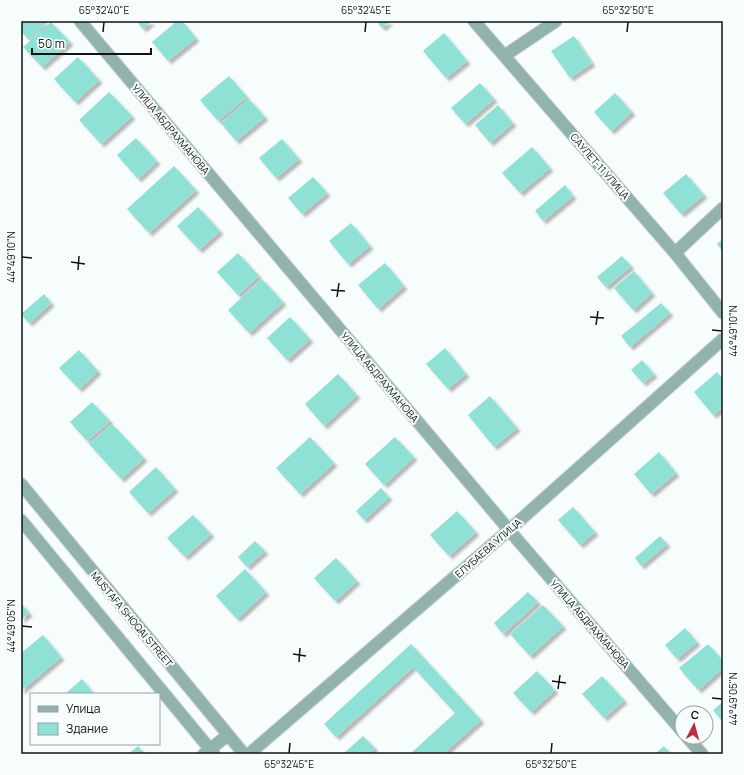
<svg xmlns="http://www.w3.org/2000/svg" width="744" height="775" viewBox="0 0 744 775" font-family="Manrope,sans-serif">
<defs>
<filter id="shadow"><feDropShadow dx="3.5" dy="3.5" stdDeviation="1" flood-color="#0004"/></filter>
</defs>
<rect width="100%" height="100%" fill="#f7fdfc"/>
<path fill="#8fe1d6" filter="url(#shadow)" d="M21,21h28l-20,19 -8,-9z
M136,21h16l-9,8z
M177,21h5l14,17 -28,23 -16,-19z
M376,21h14l-8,7z
M51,22l19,20 -28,25 -19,-20z
M444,33l23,28 -21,17 -23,-27z
M574,36l18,27 -22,15 -19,-27z
M78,57l21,23 -24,22 -21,-23z
M229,76l18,21 -29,24 -18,-21z
M480,83l14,16 -29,25 -14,-16z
M109,92l23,24 -31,28 -22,-24z
M615,93l17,19 -21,19 -17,-19z
M249,99l16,18 -29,24 -15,-18z
M498,105l15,18 -23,20 -15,-18z
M136,138l21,23 -19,18 -21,-24z
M282,139l17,20 -23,19 -17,-20z
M532,147l18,21 -30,25 -18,-20z
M174,166l22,24 -47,43 -22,-24z
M686,174l18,21 -23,19 -18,-21z
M313,177l14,16 -25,21 -14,-16z
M565,185l8,11 -30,25 -8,-10z
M198,207l22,24 -21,19 -22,-24z
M351,223l19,23 -22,18 -19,-23z
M723,239v13l-6,-8z
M238,253l21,23 -21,19 -21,-23z
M622,256l9,10 -25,21 -9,-10z
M385,263l19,23 -26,23 -20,-24z
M634,271l18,22 -19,17 -19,-22z
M262,279l21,23 -34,31 -21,-23z
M44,294l7,9 -22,20 -8,-9z
M661,303l9,10 -40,34 -9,-11z
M290,317l20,22 -23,21 -20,-22z
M445,348l21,26 -18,15 -22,-25z
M79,350l19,21 -19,18 -20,-21z
M642,360l12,14 -11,9 -12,-13z
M717,372l6,7v28l-10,8 -19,-23z
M338,374l19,21 -33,31 -19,-22z
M490,396l27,32 -23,19 -26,-32z
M92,402l18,19 -23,20 -17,-19z
M112,424l32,34 -23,21 -32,-35z
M310,437l24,26 -34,31 -24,-26z
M395,437l19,20 -30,28 -19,-21z
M659,452l17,21 -25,21 -17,-20z
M156,467l19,22 -27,24 -19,-21z
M381,488l8,9 -25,23 -8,-9z
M573,507l22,25 -15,13 -22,-25z
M457,511l19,21 -27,24 -19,-21z
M193,515l18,19 -26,23 -18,-19z
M660,536l7,8 -26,22 -6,-8z
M255,541l10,10 -18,16 -9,-10z
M336,558l21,23 -22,20 -21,-23z
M245,569l21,23 -29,27 -21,-23z
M528,592l10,10 -35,32 -9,-11z
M21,603l8,10 -8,7z
M543,605l20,21 -33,30 -20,-22z
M685,628l12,14 -20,17 -12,-14z
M43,635l18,22 -40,34v-38z
M411,644l70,76 -38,34h-33l45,-41 -42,-46 -77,70 -12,-13z
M708,644l15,17v7l-25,22 -19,-22z
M537,671l18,19 -24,22 -18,-19z
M602,676l22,24 -20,18 -22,-24z
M82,679l12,15h-29z
M723,702v20l-10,-12z
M363,736l12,12 -6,6h-26z
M138,746l7,8h-17z
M664,746l7,8h-16z"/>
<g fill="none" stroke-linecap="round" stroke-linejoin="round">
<defs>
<path id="minor" d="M80,21l429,509 173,201
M474,21l201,232 48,60
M504,56l52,-35
M675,253l48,-45
M21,484l223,270
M21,520l193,234
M687,737l15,17
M204,754l24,-19
M249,754l260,-224 214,-191"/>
</defs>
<use href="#minor" stroke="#d2d8d7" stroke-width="14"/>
<use href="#minor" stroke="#92b3ad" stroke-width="12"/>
</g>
<path fill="none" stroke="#111313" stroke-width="1.5" d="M103,32l1,-10M365,32l1,-10M627,32l1,-10M22,257l10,1M71,262l14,2M78,270l1,-14M331,290l14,1M337,297l2,-14M590,317l14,1M596,325l2,-14M712,330l10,1M22,626l10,1M293,654l13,2M299,662l1,-14M552,681l14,2M558,689l2,-14M712,698l10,1M289,753l1,-10M551,753l1,-10"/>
<g text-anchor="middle" stroke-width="4" stroke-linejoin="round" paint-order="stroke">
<g font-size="10" fill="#111313" stroke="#f7fdfc">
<text transform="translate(171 129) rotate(50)" y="4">УЛИЦА АБДРАХМАНОВА</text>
<text transform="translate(600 166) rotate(49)" y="4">САУЛЕТ-11 УЛИЦА</text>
<text transform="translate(380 377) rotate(50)" y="4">УЛИЦА АБДРАХМАНОВА</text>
<text transform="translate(488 548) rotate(-41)" y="4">ЕЛУБАЕВА УЛИЦА</text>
<text transform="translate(132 619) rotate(50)" y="4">MUSTAFA SHOQAI STREET</text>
<text transform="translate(590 624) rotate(49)" y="4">УЛИЦА АБДРАХМАНОВА</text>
</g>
</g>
<rect width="744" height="775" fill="none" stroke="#f7fdfc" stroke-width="44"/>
<rect x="30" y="693" width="130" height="52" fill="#f7fdfc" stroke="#9b9f9f"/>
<rect x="38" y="706" width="20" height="6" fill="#92b3ad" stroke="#9b9f9f"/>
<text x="66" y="713" font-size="12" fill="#111313">Улица</text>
<rect x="38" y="723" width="20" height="12" fill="#8fe1d6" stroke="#9b9f9f"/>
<text x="66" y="733" font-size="12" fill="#111313">Здание</text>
<g transform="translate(694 725) rotate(6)"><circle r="19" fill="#f7fdfc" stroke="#9b9f9f"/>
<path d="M0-3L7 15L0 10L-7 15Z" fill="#be2d42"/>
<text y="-6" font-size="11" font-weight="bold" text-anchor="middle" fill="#111313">С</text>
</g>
<path d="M32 48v6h119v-6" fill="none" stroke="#111313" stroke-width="2"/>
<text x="38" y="48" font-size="12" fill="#111313" stroke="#f7fdfc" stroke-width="3" paint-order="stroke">50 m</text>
<rect x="22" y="22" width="700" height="731" fill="none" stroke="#111313" stroke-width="1.5"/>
<g font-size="10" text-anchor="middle" fill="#111313">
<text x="104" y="14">65°32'40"E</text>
<text x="366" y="14">65°32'45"E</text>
<text x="628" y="14">65°32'50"E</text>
<text transform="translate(11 257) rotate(-90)" y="4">44°49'10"N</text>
<text transform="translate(733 331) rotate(-90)" y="4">44°49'10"N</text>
<text transform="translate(11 626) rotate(-90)" y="4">44°49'05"N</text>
<text transform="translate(733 699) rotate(-90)" y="4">44°49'05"N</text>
<text x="289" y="768">65°32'45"E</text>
<text x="551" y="768">65°32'50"E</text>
</g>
</svg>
